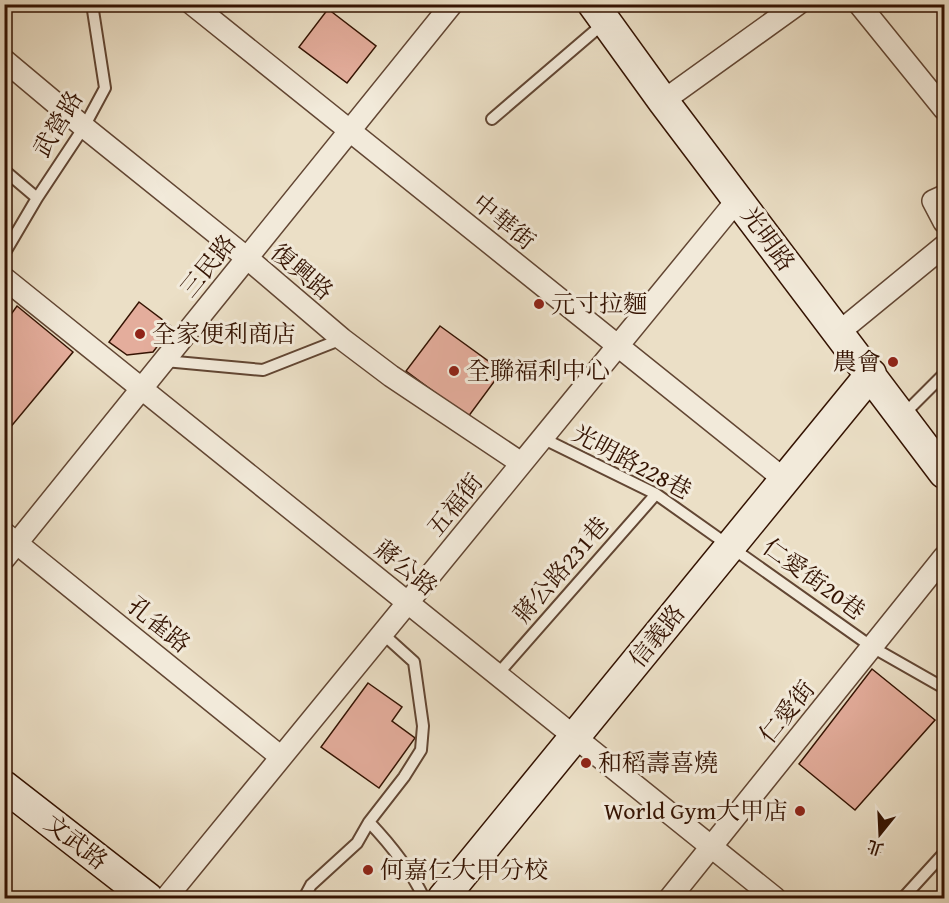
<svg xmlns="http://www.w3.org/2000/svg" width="949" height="903" viewBox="0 0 949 903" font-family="'Gentium Book Plus','Noto Serif TC',serif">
<rect width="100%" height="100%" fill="#ebdfc6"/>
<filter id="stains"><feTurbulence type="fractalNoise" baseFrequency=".00333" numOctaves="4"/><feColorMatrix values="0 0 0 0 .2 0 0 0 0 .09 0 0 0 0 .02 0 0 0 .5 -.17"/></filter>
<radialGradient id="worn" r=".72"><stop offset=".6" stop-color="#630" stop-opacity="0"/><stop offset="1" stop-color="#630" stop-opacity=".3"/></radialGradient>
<path fill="#e4ad9c" stroke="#341302" stroke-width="1.5" d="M328,9l48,37 -29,37 -48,-36z
M139,302l33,25 -19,25 -26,3 -18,-13z
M17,306l56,46 -69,83v-111z
M440,326l62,45 -34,46 -62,-46z
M872,669l63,51 -80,90 -56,-46z
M368,683l34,24 -10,14 23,17 -36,50 -58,-41z"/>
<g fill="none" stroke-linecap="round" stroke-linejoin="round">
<defs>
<path id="lane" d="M492,119l112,-96
M4,170l33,28
M4,254l33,-56 47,-71 21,-39 -13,-84
M165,361l98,9 79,-31
M902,416l42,-42
M542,438l114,56 216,153 72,41
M497,675l159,-181
M369,822c22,23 41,47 55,76
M304,898l7,-13 46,-42 12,-21 35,-45 17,-27 2,-24 -9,-64 -31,-28
M903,898l41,-45"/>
<path id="street" d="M192,4l593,476
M859,4l85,105
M4,60l80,67 163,131 95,81 49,37 130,87
M663,101l135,-97
M944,196l-11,5 11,21
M4,278l771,620
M838,333l106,-87
M4,533l277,224
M4,559l448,-555
M166,898l572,-699
M670,898l274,-341"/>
<path id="secondary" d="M593,4l70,97 281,372
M4,786l144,112
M443,898l428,-524"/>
</defs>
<use href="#lane" stroke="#624633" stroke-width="14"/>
<use href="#street" stroke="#624633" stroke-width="24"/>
<use href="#secondary" stroke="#341302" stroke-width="33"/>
<use href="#lane" stroke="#f2eada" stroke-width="10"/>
<use href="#street" stroke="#f2eada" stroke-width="21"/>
<use href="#secondary" stroke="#f2eada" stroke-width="30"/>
</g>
<g fill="#8f2418" stroke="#f2eada" stroke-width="2">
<circle cx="539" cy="304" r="6"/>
<circle cx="140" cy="334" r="6"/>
<circle cx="893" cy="362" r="6"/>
<circle cx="454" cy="371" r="6"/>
<circle cx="586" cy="763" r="6"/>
<circle cx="800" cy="811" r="6"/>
<circle cx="368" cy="870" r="6"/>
</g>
<g text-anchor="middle" stroke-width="6" stroke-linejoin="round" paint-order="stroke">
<g font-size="24" fill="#341302" stroke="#f2eada">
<text transform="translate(58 124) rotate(-59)" y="8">武營路</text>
<text transform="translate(504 222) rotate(39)" y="8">中華街</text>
<text transform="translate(768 239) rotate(54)" y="8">光明路</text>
<text transform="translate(208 266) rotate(-51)" y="8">三民路</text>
<text transform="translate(302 272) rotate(40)" y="8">復興路</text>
<text transform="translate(632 462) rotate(28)" y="8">光明路228巷</text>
<text transform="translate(455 505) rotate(-51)" y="8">五福街</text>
<text transform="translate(406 568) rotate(39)" y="8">蔣公路</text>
<text transform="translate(561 570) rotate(-49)" y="8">蔣公路231巷</text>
<text transform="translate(814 579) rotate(36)" y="8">仁愛街20巷</text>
<text transform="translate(159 625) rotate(39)" y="8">孔雀路</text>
<text transform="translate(657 636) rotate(-51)" y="8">信義路</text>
<text transform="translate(787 712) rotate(-51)" y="8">仁愛街</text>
<text transform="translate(76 842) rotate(38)" y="8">文武路</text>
</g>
<g font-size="24" fill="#341302" stroke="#f2eada" text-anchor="start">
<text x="551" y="312">元寸拉麵</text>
<text x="152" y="342">全家便利商店</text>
<text x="881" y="370" text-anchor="end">農會</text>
<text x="466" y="379">全聯福利中心</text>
<text x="598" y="771">和稻壽喜燒</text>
<text x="788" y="819" text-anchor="end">World Gym大甲店</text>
<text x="380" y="878">何嘉仁大甲分校</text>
</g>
</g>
<rect width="949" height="903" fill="none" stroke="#ebdfc6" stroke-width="24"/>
<rect x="6" y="6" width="937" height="891" fill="none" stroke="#341302" stroke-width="3"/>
<rect x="12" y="12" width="925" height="879" fill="none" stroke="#341302" stroke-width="1.5"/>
<g transform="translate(880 834) rotate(198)" stroke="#f2eada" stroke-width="4.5" paint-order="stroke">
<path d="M0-4.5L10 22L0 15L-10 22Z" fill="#341302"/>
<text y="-9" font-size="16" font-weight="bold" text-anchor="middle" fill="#341302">北</text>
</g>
<rect width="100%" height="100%" filter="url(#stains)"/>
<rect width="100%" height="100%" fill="url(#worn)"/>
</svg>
